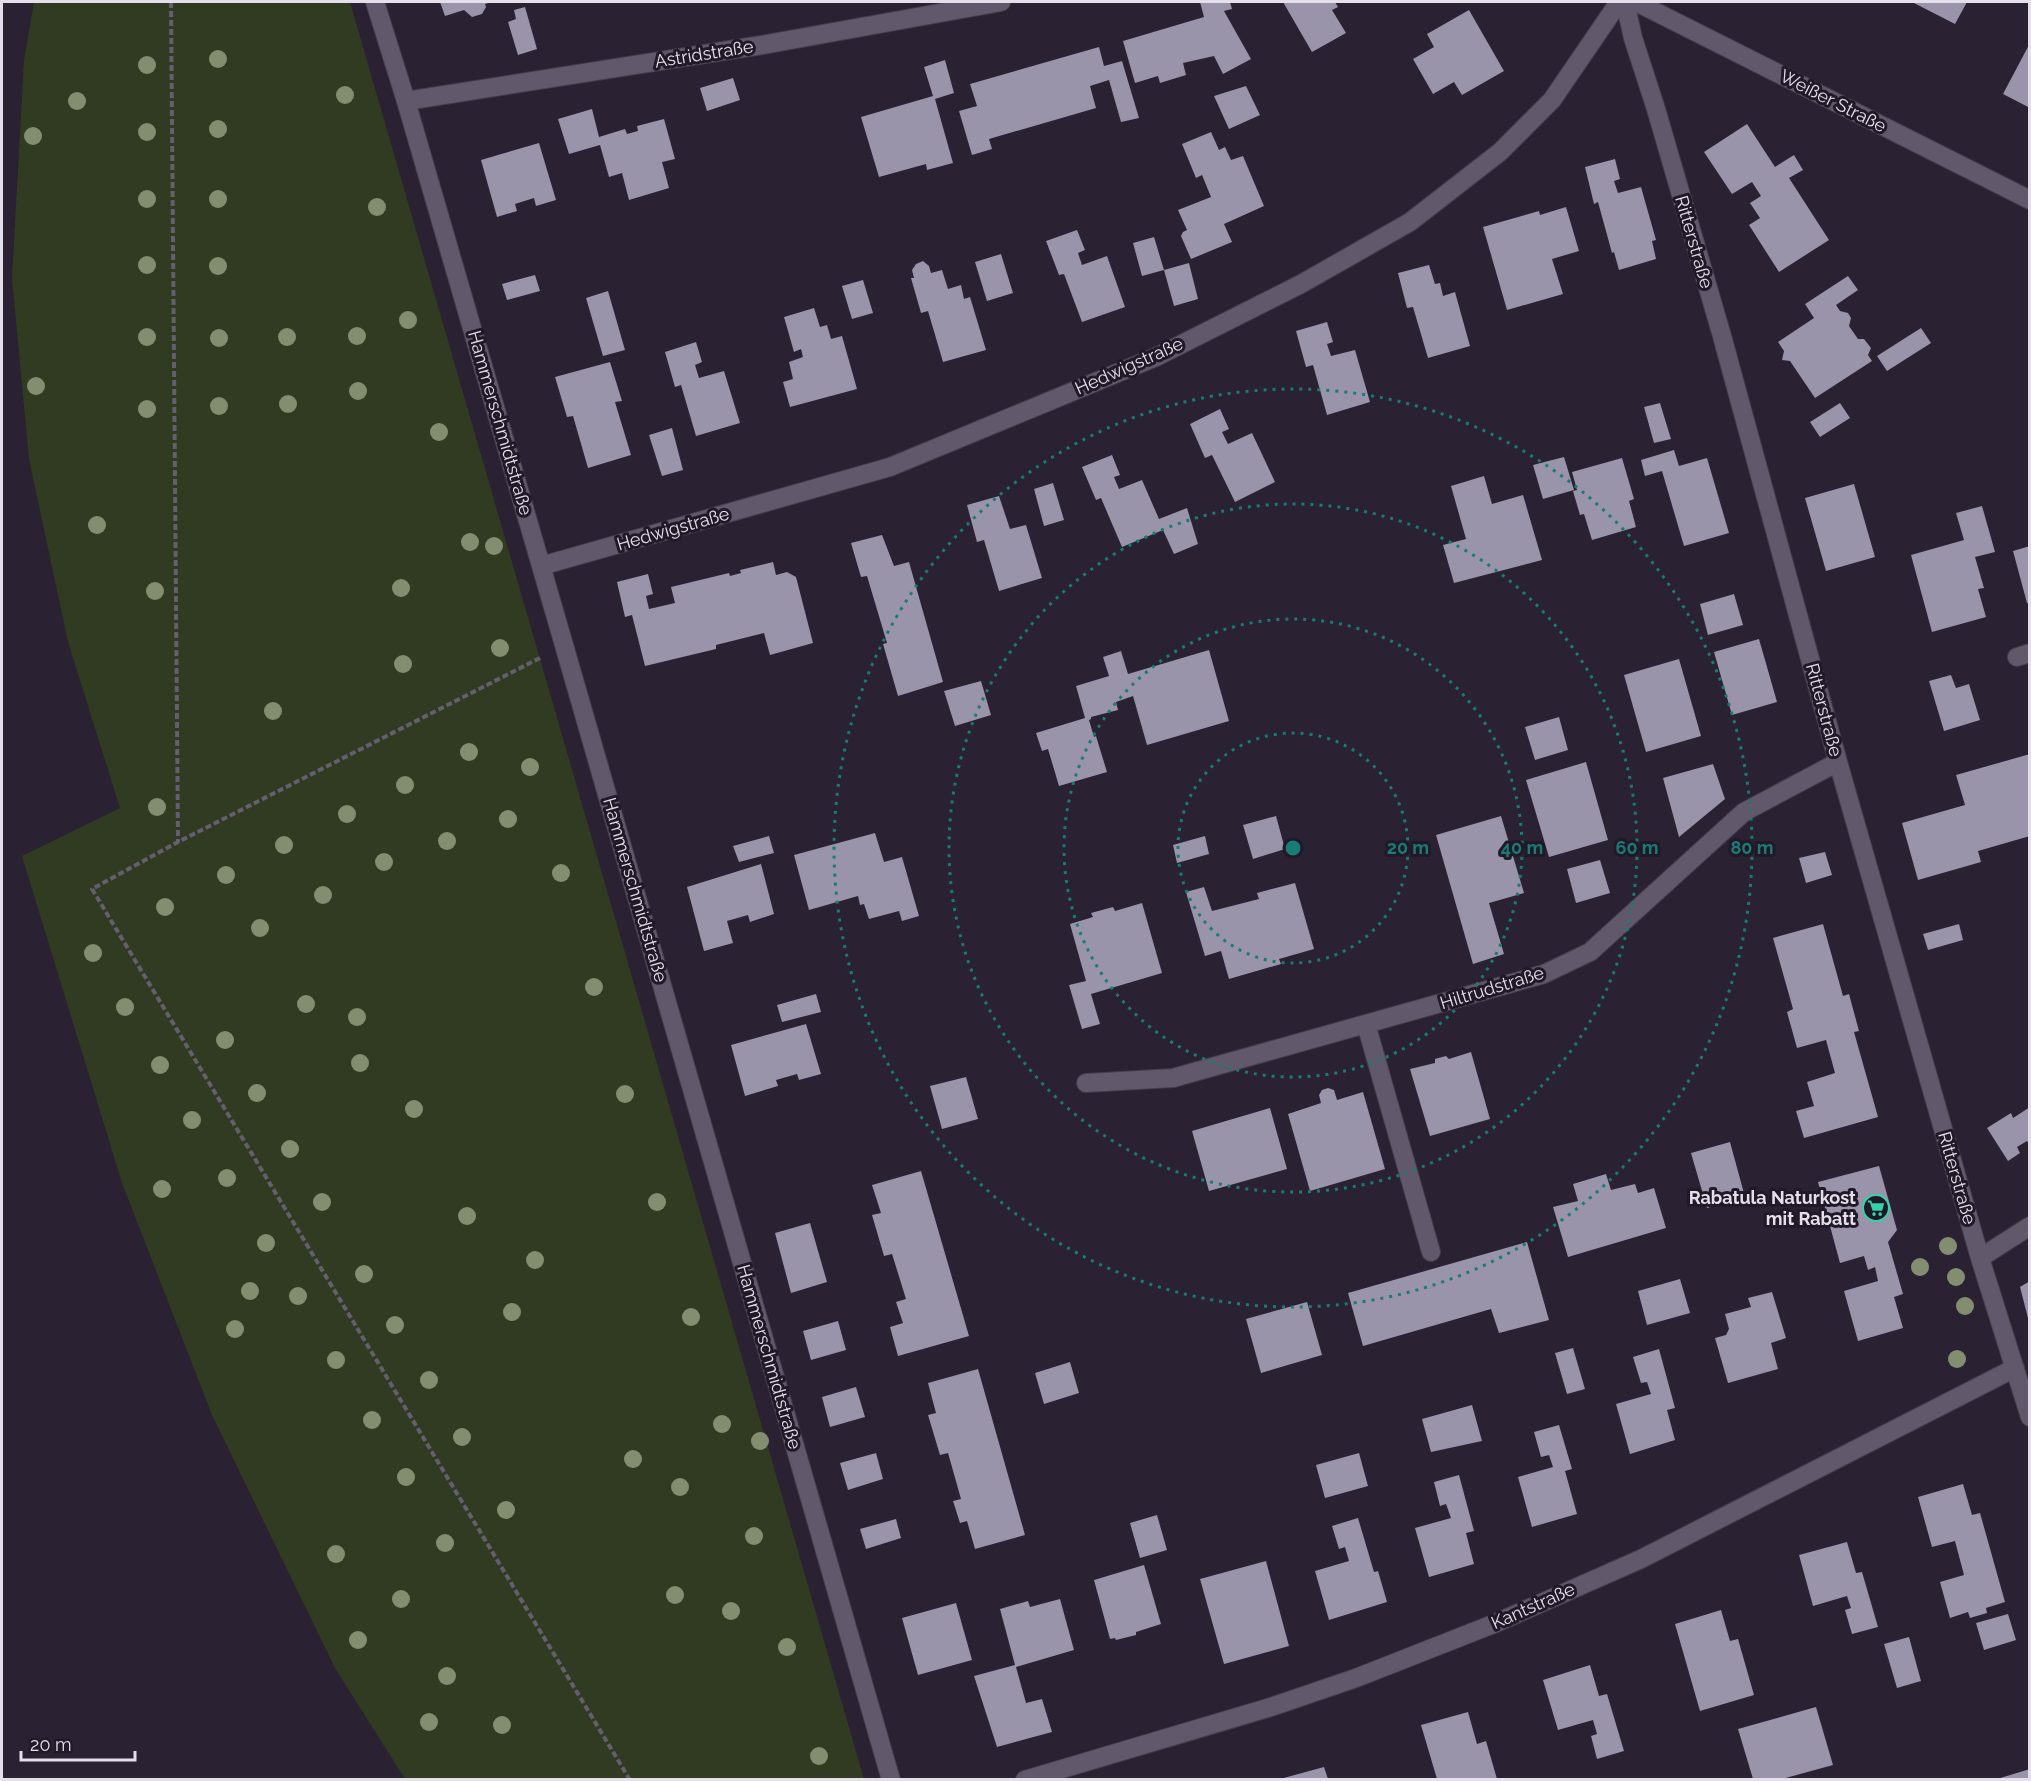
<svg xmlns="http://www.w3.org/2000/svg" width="2031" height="1781" viewBox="0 0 2031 1781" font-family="Raleway,sans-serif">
<rect width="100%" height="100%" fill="#2a2132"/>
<path fill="#303b21" d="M34,2h316l514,1777h-459l-70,-111 -123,-253 -90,-232 -100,-327 98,-48 -52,-166 -39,-183 -17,-181 12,-218z"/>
<path fill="#9994aa" d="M440,2h52l-7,2 1,3 -4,7 -10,3 -8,-7 -19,6z
M1200,2h30l2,7 -8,2 27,48 -28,15 -9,-18 -31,7 3,12 -26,8 -2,-7 -23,7 -12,-42 81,-24z
M1283,2h52l3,5 -6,3 14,23 -34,19z
M1912,2h55l-12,22z
M525,7l12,42 -19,6 -10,-33 8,-3 -2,-9z
M1469,10l35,61 -42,24 -8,-13 -21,12 -20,-35 21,-12 -7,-13z
M2030,43v65l-27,-14z
M1099,47l5,19 18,-5 17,57 -18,4 -12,-42 -19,6 6,22 -107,31 3,10 -20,6 -13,-44 18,-5 -7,-22z
M945,60l9,33 -19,6 18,64 -26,7 -1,-6 -47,13 -18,-60 72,-21 -9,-29z
M733,78l7,22 -33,11 -7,-23z
M1246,86l14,29 -31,14 -15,-33z
M592,109l7,28 26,-8 2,5 11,-3 -1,-5 27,-7 11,40 -13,3 7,26 -40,12 -7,-27 -13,4 -9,-32 -31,9 -11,-35z
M1747,124l28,43 19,-12 9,15 -14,8 40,62 -50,32 -30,-47 11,-7 -10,-15 11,-7 -9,-14 -20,12 -28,-42z
M1211,132l8,18 6,-3 6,13 12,-4 21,50 -40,18 8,18 -41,17 -10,-23 2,-4 4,-2 -9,-20 33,-13 -9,-22 -6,3 -14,-34z
M539,143l17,57 -20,6 -2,-8 -19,6 2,7 -20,6 -16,-57z
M1615,159l5,20 -6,2 4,12 23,-6 15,53 -4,1 4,18 -37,11 -5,-18 -2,1 -14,-51 -4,2 -9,-37z
M1566,207l13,44 -27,8 11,35 -56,16 -24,-83 56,-16 1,4z
M1077,230l8,20 -7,3 4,12 25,-9 18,51 -43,15 -18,-48 -5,1 -13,-34z
M1154,237l10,33 -22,6 -9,-33z
M1001,254l12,39 -26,8 -12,-39z
M923,261l6,5 2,7 11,-3 6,19 13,-4 3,14 6,-2 16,53 -43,12 -15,-51 -7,2 -10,-35h3l-2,-8 4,-6z
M1189,263l9,36 -24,7 -10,-36z
M1429,265l6,19 5,-1 3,13 12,-4 15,54 -42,12 -15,-51 -6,1 -9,-35z
M535,275l5,16 -33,9 -5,-16z
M1848,276l10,14 -22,15 4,6 8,2 3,5 -2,8 9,13h6l7,9 -3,7 4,6 -57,37 -25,-37 -8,-1 2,-9 -6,-9 36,-24 -9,-14z
M863,280l10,33 -21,6 -10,-33z
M608,291l17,59 -22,6 -17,-58z
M814,308l6,19 7,-2 4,14 11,-3 15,53 -67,18 -7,-25 10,-3 -4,-17 14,-5 -2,-8 -7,3 -10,-35z
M1327,322l6,20 -6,2 4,12 24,-6 15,52 -43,13 -14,-50 -7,2 -10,-36z
M1921,328l10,15 -44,28 -10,-15z
M696,342l6,20 -7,3 4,13 25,-7 16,52 -44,13 -15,-51 -6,2 -10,-35z
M610,362l12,39 -7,1 16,53 -43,13 -15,-52 -6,1 -12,-40z
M1660,403l11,36 -17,4 -10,-36z
M1840,403l10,15 -30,19 -10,-15z
M1220,409l9,20 -7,3 6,12 24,-11 23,49 -40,20 -23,-47 -7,3 -15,-34z
M672,428l11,42 -21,6 -13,-41z
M1674,450l5,16 28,-8 22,75 -45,13 -22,-75 -17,5 -4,-16z
M1112,455l8,20 -6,2 5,12 23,-9 17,39 28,-11 11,36 -24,10 -11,-24 -41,17 -21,-49 -5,2 -14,-33z
M1564,457l10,33 -31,9 -10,-34z
M1622,458l12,41 -5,2 7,26 -44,13 -8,-26 -4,1 -7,-24 4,-1 -5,-18z
M1484,476l8,28 31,-9 19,65 -88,23 -11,-38 23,-6 -15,-53z
M1053,483l11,37 -20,6 -10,-37z
M1854,484l21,73 -49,14 -21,-73z
M999,496l11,33 16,-4 16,53 -43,13 -15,-51 -7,2 -10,-37z
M1982,506l13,46 -20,5 9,31 -6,1 8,28 -54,15 -21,-77 53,-15 -8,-27z
M882,535l12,31 15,-4 34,120 -45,14 -15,-52 4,-1 -20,-67 -6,1 -10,-34z
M2030,546v57h-3l-14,-52z
M773,562l3,13 11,-3 9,5 17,66 -43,12 -6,-22 -48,12v4l-71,17 -13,-51 -7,2 -8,-35 31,-8 5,20 -7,2 3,13 26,-6 -4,-16 58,-14 1,3 11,-3 -1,-3z
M1734,594l9,31 -35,10 -8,-31z
M1759,639l18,63 -45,13 -18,-63z
M1209,650l20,71 -82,24 -14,-49 -17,6 2,8 -27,7v2l-2,1 5,17 2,-1 11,36 -48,14 -11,-37 -6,2 -6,-18 49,-15 -9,-32 33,-10 -6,-19 18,-6 7,23z
M1679,659l22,77 -55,16 -22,-77z
M1951,675l5,13 13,-4 11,36 -36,11 -15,-50z
M981,681l10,34 -36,11 -11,-35z
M1559,717l9,33 -33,10 -10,-33z
M2030,754v82l-52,15 3,11 -63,18 -16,-57 63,-18 -9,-30z
M1586,762l22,78 -59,17 -23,-77z
M1713,764l12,35 -46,38 -16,-59z
M1276,816l9,33 -32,10 -10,-34z
M1501,816l23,77 -35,10 15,51 -31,10 -37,-129z
M875,833l9,29 18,-5 17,59 -17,5 -3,-10 -30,8 -5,-15 -4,1 -2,-9 -49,14 -15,-55z
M769,836l5,17 -35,9 -6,-16z
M1205,836l4,18 -32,9 -4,-18z
M1825,852l7,23 -26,8 -7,-25z
M1600,860l10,33 -34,10 -9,-34z
M761,864l13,50 -24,8 -2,-7 -21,6 6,22 -29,8 -17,-64z
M1295,883l19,66 -35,10 2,5 -52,15 -8,-28 -16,5 -19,-64 18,-5 8,24 47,-12 -2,-6z
M1142,903l20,70 -71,21 9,30 -18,5 -13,-44 17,-4 -16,-57 23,-7 -2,-4 22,-6 2,4z
M1823,924l20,72 6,-2 10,37 -5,1 24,85 -74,21 -8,-27 18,-5 -7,-24 28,-9 -9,-33 -29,8 -10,-36 6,-3 -20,-71z
M1959,924l4,16 -35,10 -5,-16z
M816,994l5,18 -39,10 -5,-17z
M806,1024l15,50 -22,6 -2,-6 -21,6 2,6 -33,10 -14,-51z
M1471,1052l19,67 -60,17 -20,-67 25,-6v-4l11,-3 3,3z
M966,1077l12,42 -36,10 -12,-43z
M1328,1088l6,2 3,10 26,-8 22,77 -75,22 -22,-77 33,-11 -2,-8 3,-5z
M2030,1107v38l-3,-4 -10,6 3,6 -12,8 -21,-33 24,-15 2,5z
M1270,1108l17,61 -78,22 -17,-60z
M1730,1142l15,55 -38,11 -16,-55z
M1879,1166l18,64 -9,12 15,52 -9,3 9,31 -45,13 -14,-50 34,-10 -3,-14 -7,3 -4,-14 -24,7 -22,-81z
M921,1171l48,165 -71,20 -8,-29 13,-4 -7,-21 10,-3 -14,-45 -8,2 -12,-41 9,-2 -9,-28z
M1606,1174l5,16 24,-6 3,9 16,-5 12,40 -98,29 -15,-50 25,-6 -5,-17z
M810,1223l17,59 -36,11 -16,-60z
M1527,1242l22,78 -50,13 -8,-24 -128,37 -15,-53z
M1680,1279l10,34 -43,12 -9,-34z
M2030,1281v41h-1l-9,-35z
M1772,1292l14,46 -15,5 7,26 -50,14 -13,-45 11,-3 3,-6 -4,-15 26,-7 -3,-9z
M1307,1302l15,53 -61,18 -15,-54z
M838,1321l8,29 -35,10 -8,-29z
M1573,1348l12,41 -18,5 -12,-41z
M1659,1349l16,59 -8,2 8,30 -45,14 -14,-50 35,-10 -4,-12 -6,1 -8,-26z
M1070,1362l9,31 -35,11 -9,-31z
M978,1369l47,166 -50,14 -8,-28 -7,2 -7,-22 8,-2 -13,-46 -8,2 -12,-40 8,-2 -8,-30z
M856,1387l9,30 -35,10 -8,-30z
M1472,1405l10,36 -51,11 -9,-33z
M1559,1425l13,44 -7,2 12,43 -45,13 -14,-50 35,-10 -4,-12 -8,2 -7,-25z
M876,1453l7,26 -35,11 -8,-27z
M1359,1453l9,33 -43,12 -9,-33z
M1459,1475l15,56 -8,2 8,31 -45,13 -14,-49 36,-10 -5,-14 -6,2 -6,-24z
M1963,1484l9,31 8,-2 25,89 -19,6 1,5 -17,5 -2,-6 -18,6 -10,-36 24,-7 -9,-34 -23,6 -14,-50z
M1157,1515l10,35 -27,8 -10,-35z
M1358,1518l16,54 4,-1 9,31 -58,18 -14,-49 34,-10 -4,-14 -6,2 -7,-23z
M896,1519l5,19 -35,11 -6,-20z
M1847,1542l9,31 6,-1 16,55 -26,7 -7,-24 6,-2 -4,-12 -34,10 -14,-51z
M1266,1561l23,85 -65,18 -24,-85z
M1144,1565l17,59 -25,8v3l-20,5 -1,-2 -5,1 -16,-59z
M1060,1599l14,51 -58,17 10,36 16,-4 10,33 -55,15 -23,-71 41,-11 -15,-56 28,-8 2,6z
M956,1603l16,57 -54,15 -16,-57z
M1721,1610l9,31 8,-2 16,56 -54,16 -25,-87z
M2008,1614l8,26 -32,10 -8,-27z
M1909,1637l12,44 -24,7 -13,-44z
M1590,1665l9,31 8,-2 17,57 -27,8 -6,-23 6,-2 -4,-14 -35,10 -15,-50z
M1816,1707l17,58 -51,14h-29l-15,-50z
M1468,1712l9,32 9,-3 11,38h-60l-16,-54z
M1324,1767l4,12h-48z
M2030,1769v10h-33z"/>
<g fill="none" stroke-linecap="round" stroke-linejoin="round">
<defs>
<path id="minor" d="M375,2l31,99 158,544 327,1135
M1625,2l8,36 23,71 66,227 116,426 142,496 50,159
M1636,2l394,198
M406,101l356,-56 239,-43
M541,566l349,-99 266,-110 145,-73 109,-62 90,-70 52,-52 67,-98
M2017,657l13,-4
M1366,1024l65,228
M1086,1083l87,-5 371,-104 46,-22 154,-140 94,-50
M1980,1258l50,-32
M1025,1780l246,-73 85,-29 140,-55 145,-64 374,-191"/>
</defs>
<use href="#minor" stroke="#453d4c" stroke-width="20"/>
<path stroke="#655e6d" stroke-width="4" stroke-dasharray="6 3" stroke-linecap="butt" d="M171,2l7,840
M540,658l-362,184 -86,47 538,891"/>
<use href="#minor" stroke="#62586c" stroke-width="18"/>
</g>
<g fill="#838e71">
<circle cx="218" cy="59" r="9"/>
<circle cx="147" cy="65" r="9"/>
<circle cx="345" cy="95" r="9"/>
<circle cx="77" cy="101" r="9"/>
<circle cx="218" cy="129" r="9"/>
<circle cx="147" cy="132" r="9"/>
<circle cx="33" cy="136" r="9"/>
<circle cx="147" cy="199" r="9"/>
<circle cx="218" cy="199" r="9"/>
<circle cx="377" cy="207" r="9"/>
<circle cx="147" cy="265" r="9"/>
<circle cx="218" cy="266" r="9"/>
<circle cx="408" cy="320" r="9"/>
<circle cx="357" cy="336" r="9"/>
<circle cx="147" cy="337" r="9"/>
<circle cx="287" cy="337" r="9"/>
<circle cx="219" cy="338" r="9"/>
<circle cx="36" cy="386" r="9"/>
<circle cx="358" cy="391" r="9"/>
<circle cx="288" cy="404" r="9"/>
<circle cx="219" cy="406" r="9"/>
<circle cx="147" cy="409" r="9"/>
<circle cx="439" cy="432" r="9"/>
<circle cx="97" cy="525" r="9"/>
<circle cx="470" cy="542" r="9"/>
<circle cx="494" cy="546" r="9"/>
<circle cx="401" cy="588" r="9"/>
<circle cx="155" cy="591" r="9"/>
<circle cx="500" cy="648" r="9"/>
<circle cx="403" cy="664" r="9"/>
<circle cx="273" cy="711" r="9"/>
<circle cx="469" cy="752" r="9"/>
<circle cx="530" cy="767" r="9"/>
<circle cx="405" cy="785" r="9"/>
<circle cx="157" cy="807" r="9"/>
<circle cx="347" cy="814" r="9"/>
<circle cx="508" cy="819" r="9"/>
<circle cx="447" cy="841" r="9"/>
<circle cx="284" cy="845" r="9"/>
<circle cx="384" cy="862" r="9"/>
<circle cx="561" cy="873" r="9"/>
<circle cx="226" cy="875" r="9"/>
<circle cx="323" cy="895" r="9"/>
<circle cx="165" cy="907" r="9"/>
<circle cx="260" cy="928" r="9"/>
<circle cx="93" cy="953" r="9"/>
<circle cx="594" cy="987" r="9"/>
<circle cx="306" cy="1004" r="9"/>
<circle cx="125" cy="1007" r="9"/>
<circle cx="357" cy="1017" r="9"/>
<circle cx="225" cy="1040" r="9"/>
<circle cx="360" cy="1063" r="9"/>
<circle cx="160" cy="1065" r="9"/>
<circle cx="257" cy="1093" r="9"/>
<circle cx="625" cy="1094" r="9"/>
<circle cx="414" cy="1109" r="9"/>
<circle cx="192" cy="1120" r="9"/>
<circle cx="290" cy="1149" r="9"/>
<circle cx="227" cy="1178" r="9"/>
<circle cx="162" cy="1189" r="9"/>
<circle cx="322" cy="1202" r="9"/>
<circle cx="657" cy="1202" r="9"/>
<circle cx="467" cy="1216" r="9"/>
<circle cx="266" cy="1243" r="9"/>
<circle cx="1948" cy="1246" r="9"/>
<circle cx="535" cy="1260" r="9"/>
<circle cx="1920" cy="1267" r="9"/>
<circle cx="364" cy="1274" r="9"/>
<circle cx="1956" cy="1277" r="9"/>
<circle cx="250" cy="1291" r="9"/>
<circle cx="298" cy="1296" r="9"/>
<circle cx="1965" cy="1306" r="9"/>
<circle cx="512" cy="1312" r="9"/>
<circle cx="691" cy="1317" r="9"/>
<circle cx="395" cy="1325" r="9"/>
<circle cx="235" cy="1329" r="9"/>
<circle cx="1957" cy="1359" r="9"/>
<circle cx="336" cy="1360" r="9"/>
<circle cx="429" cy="1380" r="9"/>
<circle cx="372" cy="1420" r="9"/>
<circle cx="722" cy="1424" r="9"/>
<circle cx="462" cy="1437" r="9"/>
<circle cx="760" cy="1441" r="9"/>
<circle cx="633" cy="1459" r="9"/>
<circle cx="406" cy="1477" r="9"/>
<circle cx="680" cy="1487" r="9"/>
<circle cx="506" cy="1510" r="9"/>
<circle cx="754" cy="1536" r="9"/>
<circle cx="445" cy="1543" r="9"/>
<circle cx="336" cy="1554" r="9"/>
<circle cx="675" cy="1595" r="9"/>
<circle cx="401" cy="1599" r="9"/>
<circle cx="731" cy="1611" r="9"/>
<circle cx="358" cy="1640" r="9"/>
<circle cx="787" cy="1647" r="9"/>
<circle cx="447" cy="1676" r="9"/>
<circle cx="429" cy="1722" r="9"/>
<circle cx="502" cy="1725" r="9"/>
<circle cx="819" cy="1756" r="9"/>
</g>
<g fill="none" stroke="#1a7b74" stroke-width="3" stroke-dasharray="3 6">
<circle cx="1293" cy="848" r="115"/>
<circle cx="1293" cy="848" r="229"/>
<circle cx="1293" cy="848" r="344"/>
<circle cx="1293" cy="848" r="459"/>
</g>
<defs>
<symbol id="supermarket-ring" viewBox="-11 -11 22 22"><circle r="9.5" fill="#211828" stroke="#32d4a9" stroke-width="1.5"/><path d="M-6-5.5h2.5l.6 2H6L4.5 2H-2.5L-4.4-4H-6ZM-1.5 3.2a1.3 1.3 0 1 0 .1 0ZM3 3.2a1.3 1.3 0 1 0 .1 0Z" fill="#32d4a9"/></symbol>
</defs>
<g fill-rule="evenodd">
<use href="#supermarket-ring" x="1861" y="1193" width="30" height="30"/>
</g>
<g text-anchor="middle" stroke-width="6" stroke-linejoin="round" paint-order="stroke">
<g font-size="18" fill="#e4dfea" stroke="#211828">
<text transform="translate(704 54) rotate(-9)" y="6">Astridstraße</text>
<text transform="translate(1833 101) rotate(27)" y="6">Weißer Straße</text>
<text transform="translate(1694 242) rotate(74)" y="6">Ritterstraße</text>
<text transform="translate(1129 366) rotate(-24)" y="6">Hedwigstraße</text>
<text transform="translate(500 423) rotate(74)" y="6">Hammerschmidtstraße</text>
<text transform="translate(673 529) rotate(-16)" y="6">Hedwigstraße</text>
<text transform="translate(1824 710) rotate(75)" y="6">Ritterstraße</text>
<text transform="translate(635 890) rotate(74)" y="6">Hammerschmidtstraße</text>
<text transform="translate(1492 988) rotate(-17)" y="6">Hiltrudstraße</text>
<text transform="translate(1957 1178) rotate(74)" y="6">Ritterstraße</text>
<text transform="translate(769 1357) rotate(74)" y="6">Hammerschmidtstraße</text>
<text transform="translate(1533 1606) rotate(-24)" y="6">Kantstraße</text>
</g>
<g font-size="18" font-weight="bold" fill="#e4dfea" stroke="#211828" text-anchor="end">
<text x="1856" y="1204">Rabatula Naturkost<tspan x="1856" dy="21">mit Rabatt</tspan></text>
</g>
</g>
<circle cx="1293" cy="848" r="9" fill="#1a7b74" stroke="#211828" stroke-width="3"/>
<g font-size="18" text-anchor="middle" font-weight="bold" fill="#1a7b74" stroke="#211828" stroke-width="6" stroke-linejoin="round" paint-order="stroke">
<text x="1408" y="854">20 m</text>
<text x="1522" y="854">40 m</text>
<text x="1637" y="854">60 m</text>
<text x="1752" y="854">80 m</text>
</g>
<rect width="2031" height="1781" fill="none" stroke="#e4dfea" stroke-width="6"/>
<path d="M21 1751v9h114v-9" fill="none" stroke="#e4dfea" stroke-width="3"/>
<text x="30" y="1751" font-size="18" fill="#e4dfea" stroke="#211828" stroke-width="4.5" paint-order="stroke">20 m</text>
</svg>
